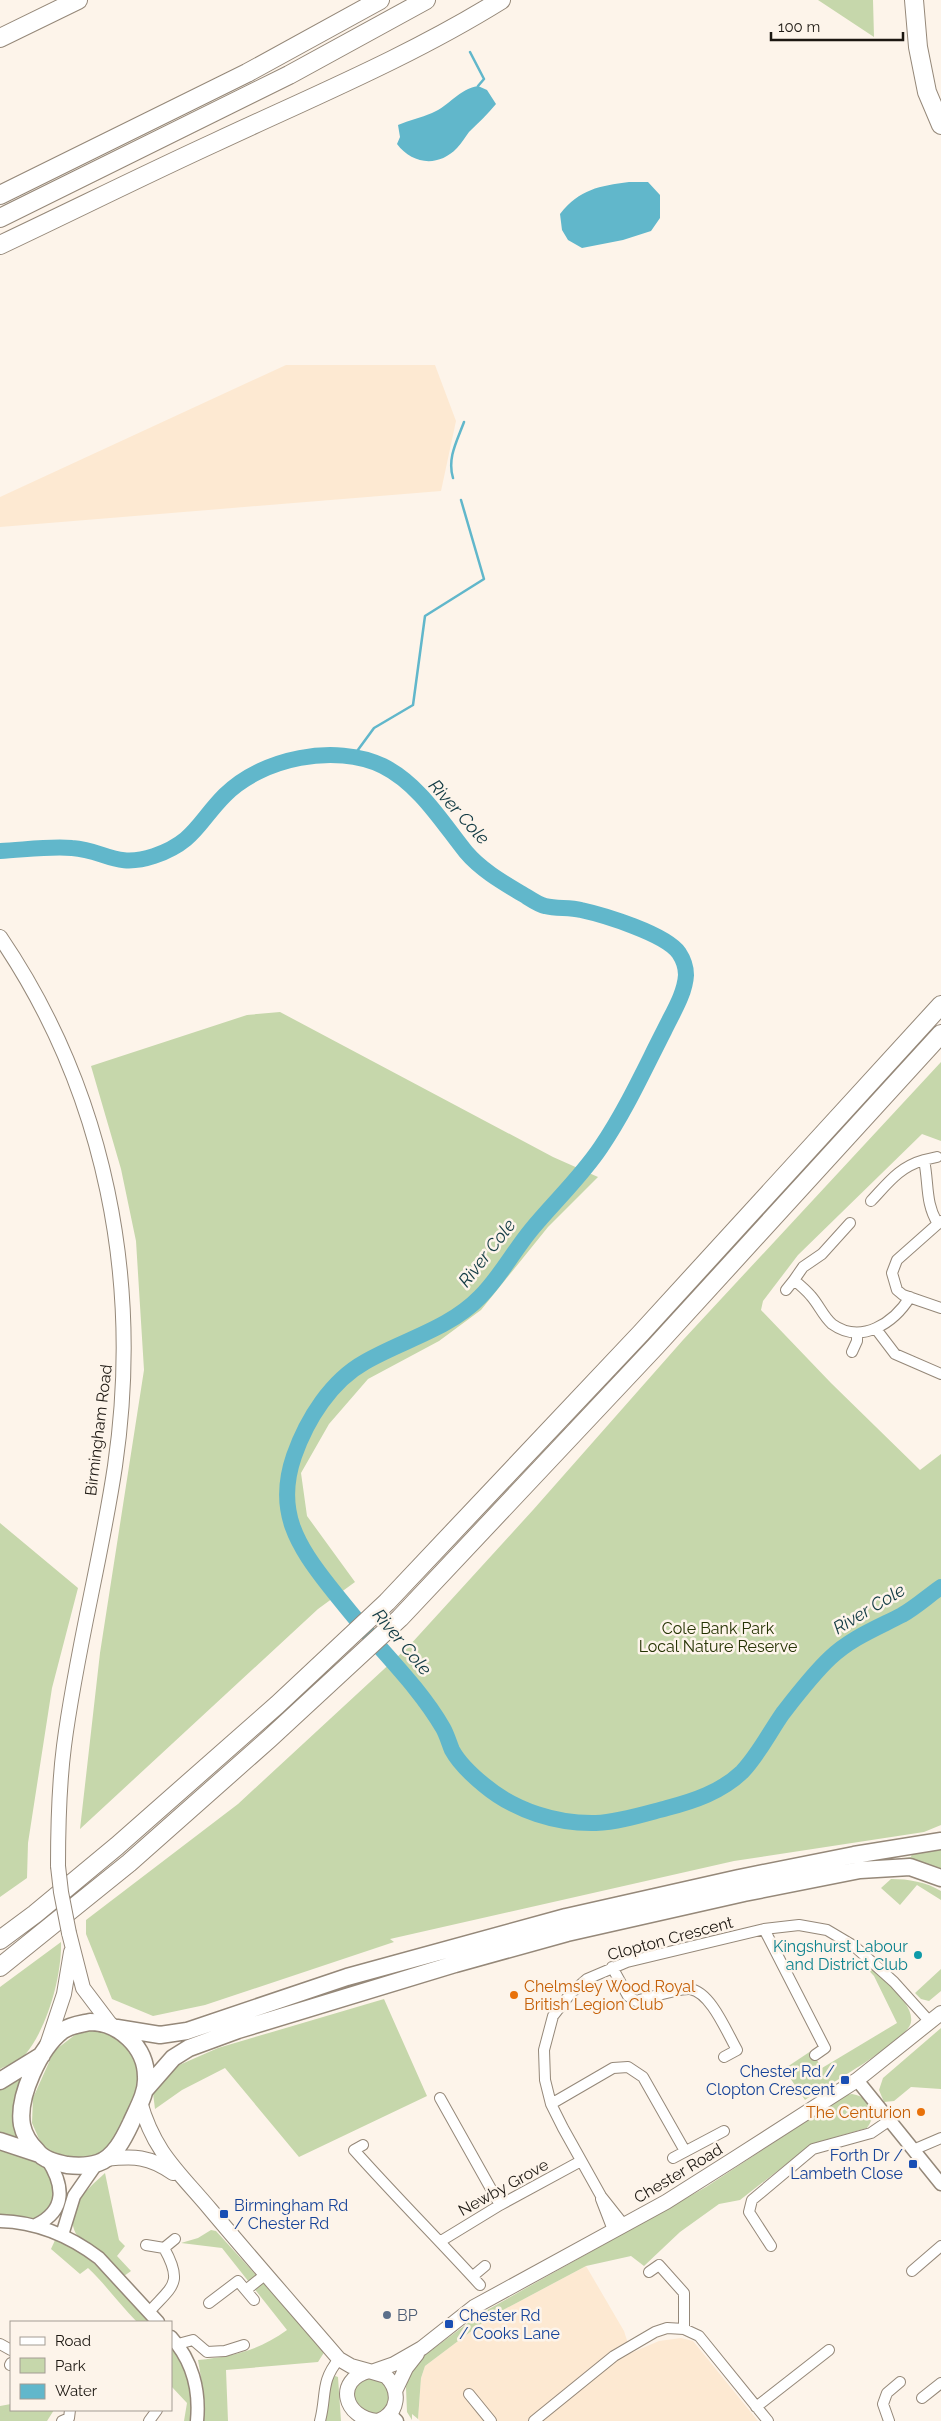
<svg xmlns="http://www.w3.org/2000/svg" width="941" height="2421" viewBox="0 0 941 2421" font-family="Raleway,sans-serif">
<rect width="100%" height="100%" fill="#fdf4ea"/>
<path fill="#fde9d2" d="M286,365h149l21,56 -15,70 -441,36v-30z
M586,2266l38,65 7,22 28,-12 22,-3 12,3 65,80h-338l-2,-2 3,-41 4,-12 65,-49z"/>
<path fill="#c6d7ab" d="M818,0h55l1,37z
M280,1012l273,145 45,20 -50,50 -67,83 -42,31 -71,38 -39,45 -28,49 6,43 48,66 -37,27 -238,220 20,-176 44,-283 -8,-129 -15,-72 -30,-103 156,-51z
M941,1062v79l-19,-7 -124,121 -35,46 -2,9 70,73 89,87 21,-16v371l-17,7 -190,29 -344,78 4,3 -189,63 -52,11 -41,-17 -26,-65v-14l152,-116 171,-158 124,-136 150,-170z
M0,1523l78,65 -26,100 -24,155 -1,35 -27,19z
M941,1847v23l-20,-7 -30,-3 20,-3 1,-4z
M891,1879c18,0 35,3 50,12v9l-24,-15 -17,20 -19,-17z
M61,1942c1,34 -14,88 -37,114 -5,6 -17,9 -24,13v-82z
M859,1960c15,5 24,18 34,29 8,8 20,21 18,33 -2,18 -88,66 -106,78l-21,-31 27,-18 11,17 75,-45 -23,-47z
M941,1969v22l-12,10 -8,-2 -6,-6z
M384,1999l43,97 -128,61 -74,-89 -43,22 -27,19 -2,-16 24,-27 41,-18z
M941,2028v61l-30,-2 -17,14 -10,1 -5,-12 4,-12z
M95,2030l17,2 22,19 8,33 -24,54 -13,13 -16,7h-16l-25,-7 -9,-12 -7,-16 1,-25 21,-47 26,-20z
M26,2074l-9,21 -4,21 8,24 -21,-6v-48z
M852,2094c18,3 27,18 15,34l-55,16 -72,56 -21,4 -39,28 -36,34 -13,-10 -45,10 -96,51 -65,49 -4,12 -3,41 -6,-5v6l-5,-8 -1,-24 1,-11 14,-19 59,-44 226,-127 140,-92z
M0,2146c14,3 45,16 52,29 3,5 3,14 5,20l-14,22c-13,3 -29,-2 -43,-2z
M105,2173l14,67 6,6 -8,10 14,15 -7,5 -48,-42c-13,-26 12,-45 29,-61z
M211,2230l5,1 109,120 -7,11 -92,8 2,51h-25l1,-26 -6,-35c35,-4 60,-9 89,-30l-65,-82 -41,-5 17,-5z
M56,2238c39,20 68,53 97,84h-16c-17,-17 -31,-37 -49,-54l-8,6 -29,-25z
M171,2342c18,25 23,49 21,79h-8l3,-18 -16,-17z
M335,2376l3,1 3,44h-17l7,-43z
M370,2378l13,3 9,17 -11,16 -13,2 -14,-13c0,-14 2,-21 16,-25z
M11,2404v6h43l-7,11h-47v-15z"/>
<path fill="#61b7cb" d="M478,86l9,4 9,14c-8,10 -18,19 -27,28 -4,5 -7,11 -12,16 -19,20 -45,16 -60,-4l3,-7 -2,-12c11,-5 23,-7 34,-12 17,-7 27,-24 46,-27z
M629,182h19l12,13v23l-9,13 -28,9 -41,8 -14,-8 -6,-10 -2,-16c20,-25 39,-28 69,-32z"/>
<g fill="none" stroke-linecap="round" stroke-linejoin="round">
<path stroke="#61b7cb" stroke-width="2.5" d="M470,52l14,27 -6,7
M453,478c-6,-20 4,-37 11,-56
M352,758l22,-30 39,-23 12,-89 59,-37 -23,-79"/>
<path stroke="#61b7cb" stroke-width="16" d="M0,851c23,-1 49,-5 72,-3 33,2 43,21 82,8 41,-14 44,-34 71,-61 37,-37 110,-52 158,-29 36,18 59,56 83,86 15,18 38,31 58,43 5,3 15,10 21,11 12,3 24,1 36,4 23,5 85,24 98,43 4,6 7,14 7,22 -1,19 -14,39 -22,56 -20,39 -38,79 -63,116 -20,30 -47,55 -70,83 -18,22 -31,47 -51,67 -31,32 -77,43 -115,65 -34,19 -58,57 -71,94 -19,55 3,89 36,131 15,19 30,37 46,56 24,27 49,54 67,85 4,7 6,15 9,22 7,13 21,26 32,35 31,26 73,39 112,38 23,-1 48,-9 71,-15 27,-7 54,-16 75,-36 17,-18 27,-39 41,-59 14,-18 30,-39 47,-55 21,-20 47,-30 72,-43 14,-8 26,-19 39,-28"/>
<defs>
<path id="minor" d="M924,1160l13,-3
M871,1201c17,-18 28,-34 53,-41 5,24 1,43 14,64
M941,1221l-44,39 -5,13 5,17 6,5 38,13
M850,1223l-28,31 -19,13 -9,13c6,5 12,10 17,16 8,9 12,20 21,28 29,21 62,-1 78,-27
M786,1290l8,-10
M876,1329l19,25 46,20
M852,1352l5,-11v-8
M764,1929l61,119 -10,7
M612,1967l16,29 8,5c12,-3 44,-13 54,-12 21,3 37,44 47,61l-13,7
M440,2098l60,107
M551,2104l62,-36 15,-1 15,10 42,74
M363,2145l-9,5c41,46 84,89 126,135
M913,2150l28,-12
M673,2158l51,-27
M601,2199l12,31
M624,2225l-23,-29 -38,-68 -12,-24 -6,-24 -1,-30 9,-34 18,-23 16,-14 40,-17 137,-33 35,-4 28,5 27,16 40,36 36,40
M441,2241l59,-36 81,-44
M146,2245l18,3
M771,2246l-22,-34 3,-12 61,-51 58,-16 19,-13
M912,2271l29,-25
M649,2272l10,-7 25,28v36
M473,2276l12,-10
M246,2290l20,-16
M209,2303l29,-22 16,19
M149,2312c23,-26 35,-28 15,-64l11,-9
M0,2344l11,6
M178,2344l15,-4 14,12 18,-1 19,-6
M10,2365l1,-2
M469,2394l22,27
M922,2398l19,-15
M756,2407l73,-57
M62,2421l7,-3 1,-8
M149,2421l8,-11
M320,2421c7,-27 0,-39 19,-62
M534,2421l80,-65 41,-24 12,-4 17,1 15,7 69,85
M889,2421l-6,-17 4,-11 13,-11"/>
<path id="tertiary" d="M857,2080l84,104
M0,2221c37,1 70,15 99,37l59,64
M36,2225c31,-15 28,-40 11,-66
M62,2235l12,-39 23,-33
M171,2337c21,23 29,53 26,84
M389,2413l8,8"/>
<path id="secondary" d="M0,937c106,156 142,344 115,529 -14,94 -39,186 -51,280 -5,39 -6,80 -6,120
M69,1933l14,55 28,37
M47,2045l17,-51 7,-42
M140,2102c14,50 38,69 70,107 42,50 86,100 129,150l12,7 18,5
M106,2159c28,-3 43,-3 67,14
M374,2371l20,-7 28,-16 52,-41 192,-105 68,-43 123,-79 84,-67
M396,2389l10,-21 11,-14
M377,2421c-33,-3 -43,-41 -8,-50l17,5c15,15 13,37 -8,45"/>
<path id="trunk" d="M90,2022c29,0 56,25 56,55 1,16 -9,32 -15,46 -7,15 -17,35 -33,40 -9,3 -22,3 -31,2 -10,-2 -24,-5 -30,-14 -7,-7 -13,-16 -15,-26 -5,-28 18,-77 40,-94 8,-6 19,-7 28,-9z
M117,2028l43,7 27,-4 160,-54 219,-60 173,-39 115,-23 87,-14
M0,2081l42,-26
M145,2090l28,-32 16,-10 49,-18 217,-66 112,-31 177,-40 116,-23 50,-3 31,11
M0,2141l39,13"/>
<path id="motorway" d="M914,0l4,47 9,45 14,33
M0,38l78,-38
M0,195l247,-122 133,-73
M0,218l289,-143 137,-75
M0,245c72,-34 144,-70 216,-103 96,-45 195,-86 285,-142
M0,1940l35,-26 82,-68 160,-141 110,-103 254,-269 300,-328
M0,1967l129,-104 140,-124 131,-121 256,-272 285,-312"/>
</defs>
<use href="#minor" stroke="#958879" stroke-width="12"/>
<use href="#tertiary" stroke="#958879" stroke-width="15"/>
<use href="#secondary" stroke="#958879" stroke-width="16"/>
<use href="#trunk" stroke="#958879" stroke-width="19"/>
<use href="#motorway" stroke="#958879" stroke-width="20"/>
<use href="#minor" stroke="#fff" stroke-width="10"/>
<use href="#tertiary" stroke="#fff" stroke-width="12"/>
<use href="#secondary" stroke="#fff" stroke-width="14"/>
<use href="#trunk" stroke="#fff" stroke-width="16"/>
<use href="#motorway" stroke="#fff" stroke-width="18"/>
<defs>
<path id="secondary-bridge" d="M58,1866l3,26 8,41"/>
</defs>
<use href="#secondary-bridge" stroke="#958879" stroke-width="16" stroke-linecap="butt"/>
<use href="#secondary-bridge" stroke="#fff" stroke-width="14"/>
</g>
<circle fill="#0f9aa8" stroke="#fdf4ea" stroke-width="2" cx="918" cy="1955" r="5"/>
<g fill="#e8710a" stroke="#fdf4ea" stroke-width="2">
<circle cx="514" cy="1995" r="5"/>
<circle cx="921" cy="2112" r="5"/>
</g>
<g fill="#1a4fb4" stroke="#fdf4ea" stroke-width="2">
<rect x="840" y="2075" width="10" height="10" rx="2.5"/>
<rect x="908" y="2159" width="10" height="10" rx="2.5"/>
<rect x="219" y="2209" width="10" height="10" rx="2.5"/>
<rect x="444" y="2319" width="10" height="10" rx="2.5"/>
</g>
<circle fill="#5c6f8a" stroke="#fdf4ea" stroke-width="2" cx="387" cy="2315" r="5"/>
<g text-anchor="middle" stroke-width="5" stroke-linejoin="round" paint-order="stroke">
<g font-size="16" fill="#1c1711" stroke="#fdf4ea">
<text transform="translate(98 1430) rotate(-83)" y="6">Birmingham Road</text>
<text transform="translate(670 1938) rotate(-15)" y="6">Clopton Crescent</text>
<text transform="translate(678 2173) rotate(-31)" y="6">Chester Road</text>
<text transform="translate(503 2187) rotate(-29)" y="6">Newby Grove</text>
</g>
<g font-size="16" fill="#253303" stroke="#fdf4ea">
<text x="718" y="1634">Cole Bank Park<tspan x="718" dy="18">Local Nature Reserve</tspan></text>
</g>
<g font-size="16" fill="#0d838f" stroke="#fdf4ea" text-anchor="end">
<text x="908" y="1952">Kingshurst Labour<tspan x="908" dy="18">and District Club</tspan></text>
</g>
<g font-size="16" fill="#c56008" stroke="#fdf4ea" text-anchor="start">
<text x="524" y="1992">Chelmsley Wood Royal<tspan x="524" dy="18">British Legion Club</tspan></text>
<text x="911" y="2118" text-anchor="end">The Centurion</text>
</g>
<g font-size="16" fill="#164399" stroke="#fdf4ea" text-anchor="end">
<text x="835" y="2077">Chester Rd /<tspan x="835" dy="18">Clopton Crescent</tspan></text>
<text x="903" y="2161">Forth Dr /<tspan x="903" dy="18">Lambeth Close</tspan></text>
<text x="234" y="2211" text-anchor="start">Birmingham Rd<tspan x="234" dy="18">/ Chester Rd</tspan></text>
<text x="459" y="2321" text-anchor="start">Chester Rd<tspan x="459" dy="18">/ Cooks Lane</tspan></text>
</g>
<g font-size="16" fill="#4e5e75" stroke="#fdf4ea" text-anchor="start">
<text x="397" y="2321">BP</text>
</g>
<g font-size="18" font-style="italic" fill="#123b44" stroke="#fdf4ea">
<text transform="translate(459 812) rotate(48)" y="6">River Cole</text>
<text transform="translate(487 1253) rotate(-52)" y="6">River Cole</text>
<text transform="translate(869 1609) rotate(-31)" y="6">River Cole</text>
<text transform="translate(402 1642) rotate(50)" y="6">River Cole</text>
</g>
</g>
<rect x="10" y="2321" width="162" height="90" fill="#fdf4ea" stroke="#a39c93"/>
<rect x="20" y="2337" width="25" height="8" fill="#ffffff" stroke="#a39c93"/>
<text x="55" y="2346" font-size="15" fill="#1c1711">Road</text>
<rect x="20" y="2358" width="25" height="15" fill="#c6d7ab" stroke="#a39c93"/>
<text x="55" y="2371" font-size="15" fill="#1c1711">Park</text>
<rect x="20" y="2384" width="25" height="15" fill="#61b7cb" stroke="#a39c93"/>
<text x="55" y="2396" font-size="15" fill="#1c1711">Water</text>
<path d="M771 32v8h132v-8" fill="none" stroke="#1c1711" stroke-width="2.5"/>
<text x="778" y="32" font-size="15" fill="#1c1711" stroke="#fdf4ea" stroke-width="4" paint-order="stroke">100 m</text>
</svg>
